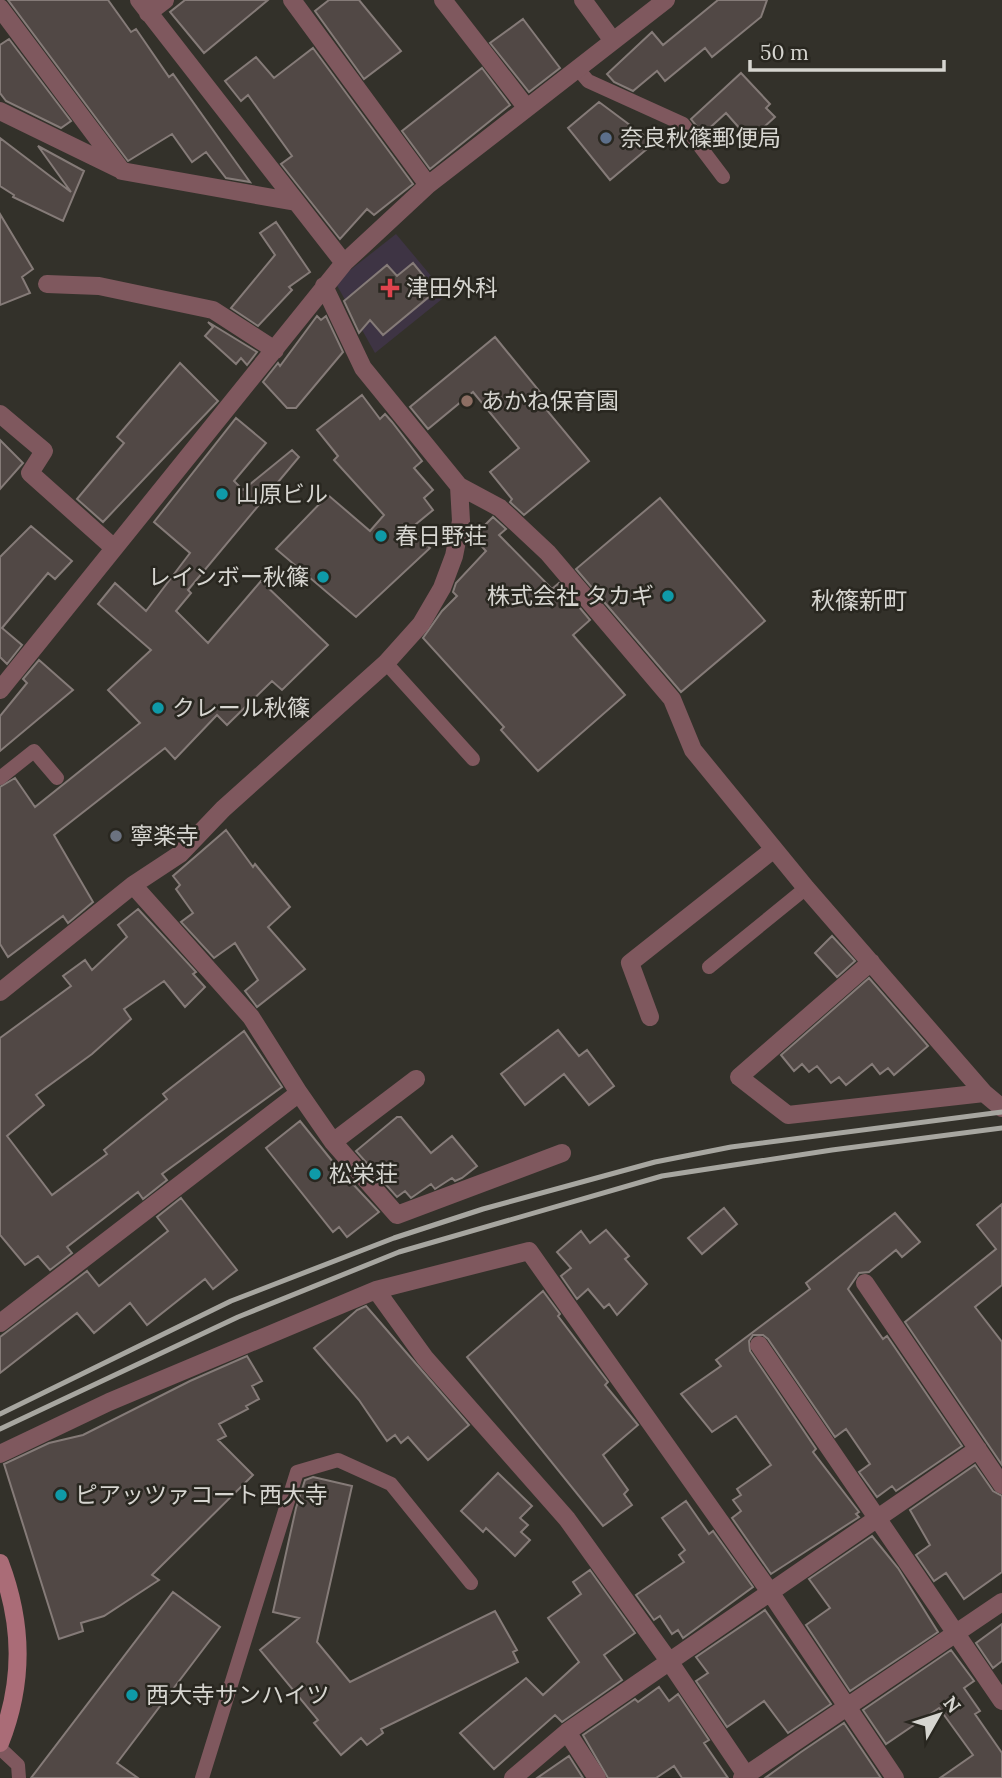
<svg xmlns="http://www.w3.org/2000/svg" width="1002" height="1778" viewBox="0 0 1002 1778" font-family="Lora,'Noto Sans JP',serif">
<rect width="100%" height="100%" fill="#33312a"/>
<path fill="#3e3444" d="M396,234l51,61 -72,58 -40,-71z"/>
<path fill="#514845" stroke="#857b78" stroke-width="2" d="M8,0h100l23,32 5,-3 33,48 4,-3 77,108 -24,-4 -20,-26 -14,10 -20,-28 -44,27z
M185,0h83l-64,53 -34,-41z
M329,0h30l42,51 -37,28 -49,-68z
M718,0h49l-6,17 -49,40 -7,-9 -40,33 -8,-10 -24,20 -19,-9 -7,-8 45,-42 11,13z
M523,19l37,49 -31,24 -39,-49z
M9,39l62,82 -10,7 -55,-27 -6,-8v-48z
M313,48l100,136 -39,31 -7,-6 -27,30 -59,-75 11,-8 -44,-61 -7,6 -16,-20 31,-24 18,21z
M482,68l28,37 -80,64 -28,-38z
M741,73l29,31 -4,4 9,9 -25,23 -24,-27 -23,21 -12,-15z
M599,102l55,41 -44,37 -42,-52z
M0,138l71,54 -33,-46 46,25 -21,50 -50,-24 1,-2 -14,-9z
M0,214l33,55 -11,8 8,16 -30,12z
M276,222l34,50 -21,15 3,3 -34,36 -27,-18 44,-53 -15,-22z
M413,263l23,28 -53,44 -13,-15 -11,13 -15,-32 43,-36 10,11z
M317,316l4,4 5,-4 17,36 -47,56h-9l-24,-26 15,-19 2,3z
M208,322l49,30 -10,13 -6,-7 -5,6 -31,-28 8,-9z
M495,337l50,61 -5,4 49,59 -65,54 -14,-13 2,-3 -22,-27 29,-24 -46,-56 -45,37 -18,-22z
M180,363l38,38 -115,121 -26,-23 47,-56 -7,-6z
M362,395l18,24 5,-5 7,8 30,39 -8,7 19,22 -9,8 9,12 -23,19 20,19 -74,69 -80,-68 52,-54 42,36 14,-16 -50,-55 4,-4 -21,-26z
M236,418l30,25 -32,38 9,9 49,-40 7,7 -111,133 3,3 -15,18 32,32 53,-62 67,64 -46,45 -10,-9 -45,44 -10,-10 -42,44 -10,-11 -111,87 39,67 -25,21 -5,-7 -55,41 -8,-13v-157l15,-9 20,29 105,-84 -32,-33 43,-40 -53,-46 17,-21 31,28 44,-58 -36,-31z
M0,440l23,23 -23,26z
M660,498l105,123 -84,71 -105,-123z
M493,517l13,12 -7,6 53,54 7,-6 31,37 -17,15 52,60 -87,76 -37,-41 3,-3 -81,-89 19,-27 15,-15 -4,-4 3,-9 30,-32 -13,-14z
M31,526l41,35 -17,18 -7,-6 -46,55 20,17 -15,19 -7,-7v-100z
M39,660l34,30 -73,61v-35l27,-33 -4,-4z
M226,830l27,37 2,-3 35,43 -22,20 37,42 -48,38 -12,-16 13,-11 -23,-37 -21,15 -33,-36 12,-9 -17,-24 4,-4 -7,-9z
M138,909l58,63 -3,2 12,13 -20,20 -21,-26 -40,28 7,10 -39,35 -56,41 8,10 -37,31 45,59 55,-41 -3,-4 63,-51 -4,-5 81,-63 38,56 -120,87 5,6 -24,19 -5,-7 -71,55 5,6 -22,17 -12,-14 -13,9 -25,-30v-197l71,-52 -8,-10 22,-16 7,10 35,-33 -9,-12z
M832,936l23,25 -18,16 -22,-24z
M869,978l59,68 -34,29 -6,-7 -8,6 -8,-10 -26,21 -7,-8 -8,6 -14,-17 -8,6 -7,-8 -8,7 -13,-16z
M558,1030l21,26 8,-6 27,36 -25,19 -25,-31 -39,31 -24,-31z
M397,1117h4l30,36 21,-17 25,30 -15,12 -7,3 -3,-3 -17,11 -4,-5 -20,14 -6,-7 -8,6 -41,-46z
M300,1121l37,46 42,45 -32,25 -8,-10 -6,5 -67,-84z
M181,1198l56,72 -24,19 -8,-10 -58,46 -17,-22 -36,30 -17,-20 -77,60v-36l87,-66 12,15 69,-55 -11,-14z
M1002,1204v81l-27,22 27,35v123l-97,-143 91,-73 -19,-24z
M724,1208l13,16 -35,30 -14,-16z
M895,1213l25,29 -18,15 -6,-7 -27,22 -10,1 -11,16 35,50 4,-3 75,110 -66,45 -4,-5 -15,11 -18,-25 11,-8 -24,-35 -11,8 -67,-98 -5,-4h-10l-4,6 1,10 66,98 -3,3 46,60 -3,2 3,3 -88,57 -39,-56 9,-7 -8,-11 8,-5 -4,-6 34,-24 -35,-49 -24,16 -31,-38 40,-28 -5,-6 94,-71 -4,-6z
M606,1230l23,26 -4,3 22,25 -30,31 -8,-11 -5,4 -16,-19 -11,10 -16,-23 10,-8 -14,-16 24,-21 9,12z
M543,1291l17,23 -2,2 50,66 -3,3 33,40 -35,30 25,35 -4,4 8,11 -29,21 -136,-169z
M366,1306l103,119 -41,35 -20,-23 -7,6 -6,-8 -8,6 -28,-41 -45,-52 43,-38z
M247,1356l15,25 -10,5 7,13 -13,7 2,3 -29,15 7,12 -8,4 35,35 -101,100 7,5 -55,36 -23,7 2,8 -24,8 -55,-175 45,-21 34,-8 107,-54z
M975,1465l18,26 9,5v76l-38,27 -18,-26 -12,8 -18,-26 14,-10 -20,-35z
M498,1473l34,33 -12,12 8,7 -7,7 9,8 -15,16 -29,-28 -3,4 -22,-21z
M313,1477l39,9 -35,156 33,40 145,-71 22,39 -4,2 5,10 -137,67 2,4 -16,12 -6,-7 -20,17 -27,-32 4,-3 -58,-70 39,-32 -26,-6 23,-104 9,-28z
M686,1501l23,33 4,-3 40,56 -70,51 -5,-8 -6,4 -12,-18 -6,4 -18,-25 48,-33 -5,-7 6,-5 -23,-32z
M872,1536l26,32 40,64 -88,59 -44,-66 24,-17 -21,-29z
M590,1570l45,63 -31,22 18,25 -60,42 -7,-7 -61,54 -34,-36 66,-55 17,17 36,-33 -31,-44 33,-24 -8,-12z
M173,1592l47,35 -103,136 21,15h-107z
M765,1610l66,94 -43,29 -24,-32 -37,26 -31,-46 12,-8 -12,-16z
M1002,1624v37l-9,7 -17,-25z
M951,1650l23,31 -10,7 16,23 -5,3 27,39v25h-62l33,-23 -34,-47 -53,36 -23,-34z
M659,1687l10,14 9,-7 31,46 -5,3 24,35h-46l-8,-12 -18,12h-48l-25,-43 52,-36 3,3z
M844,1723l37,55h-116l36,-26z
M569,1756l14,22h-46z"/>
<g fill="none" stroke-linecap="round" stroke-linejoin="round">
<path stroke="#7f585e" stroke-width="14" d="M577,68l11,13 95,43 40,53
M386,663l87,96
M0,778l34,-27 23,27
M709,967l97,-79
M0,1748l18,17 1,13
M202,1778l95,-306 41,-12 53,24 80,99"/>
<path stroke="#7f585e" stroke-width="18" d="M139,0l205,263
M292,0l136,185
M443,0l83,107
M583,0l30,41
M0,8l122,163 174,31
M148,13l17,-13
M0,111l119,58
M47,284l52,2 114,24 62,40
M0,414l44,37 -14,22 84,75
M459,486l41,22 48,45 124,146 21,51 113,138 178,205 18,15
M0,690l344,-427 84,-78 238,-185
M871,962l-132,115 49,38 196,-22
M0,992l133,-107 47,-31 43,-45 163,-146 35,-39 21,-36 12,-32 7,-35 -2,-35 -96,-118 -39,-82
M650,1017l-20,-54 144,-114
M299,1093l34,49 64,73 165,-62
M333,1142l83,-63
M865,1283l137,202
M376,1290l49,68 142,161 102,142 79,117
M0,1323l299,-230 -48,-76 -118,-132
M759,1345l243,356
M0,1454l109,-52 267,-112 153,-39 241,341 125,186
M567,1732l30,46
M513,1778l54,-46 411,-283
M742,1778l260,-176"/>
<path stroke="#aa6c77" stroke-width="18" d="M0,1563c23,61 24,119 0,180"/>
<path stroke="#a7a6a0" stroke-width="5" d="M0,1414l231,-113 163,-63 89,-29 172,-47 76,-15 271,-35
M0,1429l238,-112 161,-65 263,-76 170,-26 170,-22"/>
</g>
<circle fill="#5c6f8a" stroke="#292720" stroke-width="2.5" cx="606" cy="138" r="7"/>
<path fill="#e0444e" stroke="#292720" stroke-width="2.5" d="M386.5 277.5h7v7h7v7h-7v7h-7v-7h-7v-7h7z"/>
<circle fill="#8d6e63" stroke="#292720" stroke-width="2.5" cx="467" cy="401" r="7"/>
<g fill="#0f9aa8" stroke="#292720" stroke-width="2.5">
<circle cx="222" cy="494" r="7"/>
<circle cx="381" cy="536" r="7"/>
<circle cx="323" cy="577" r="7"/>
<circle cx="668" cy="596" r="7"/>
<circle cx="158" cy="708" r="7"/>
<circle cx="315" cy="1174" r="7"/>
<circle cx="61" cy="1495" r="7"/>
<circle cx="132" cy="1695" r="7"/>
</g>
<circle fill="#6b7280" stroke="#292720" stroke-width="2.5" cx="116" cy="836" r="7"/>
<g text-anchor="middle" stroke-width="5" stroke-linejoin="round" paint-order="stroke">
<g font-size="23" fill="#d6d5d0" stroke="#292720" text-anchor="start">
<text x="620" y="146">奈良秋篠郵便局</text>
<text x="406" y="296">津田外科</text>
<text x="481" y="409">あかね保育園</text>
<text x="236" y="502">山原ビル</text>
<text x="395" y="544">春日野荘</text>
<text x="309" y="585" text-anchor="end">レインボー秋篠</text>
<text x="654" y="604" text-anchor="end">株式会社 タカギ</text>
<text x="172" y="716">クレール秋篠</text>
<text x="130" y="844">寧楽寺</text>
<text x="329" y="1182">松栄荘</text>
<text x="75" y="1503">ピアッツァコート西大寺</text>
<text x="146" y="1703">西大寺サンハイツ</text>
</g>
<g font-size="24" fill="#d6d5d0" stroke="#292720">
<text x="859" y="609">秋篠新町</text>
</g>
</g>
<g transform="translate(939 1715) rotate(51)" stroke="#292720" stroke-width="5" paint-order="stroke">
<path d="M0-5L12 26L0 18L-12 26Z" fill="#d6d5d0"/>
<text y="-10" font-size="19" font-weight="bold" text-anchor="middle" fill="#d6d5d0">N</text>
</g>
<path d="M750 60v10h194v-10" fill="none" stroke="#d6d5d0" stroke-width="3.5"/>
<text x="760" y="60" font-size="21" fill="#d6d5d0" stroke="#292720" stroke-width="5" paint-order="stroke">50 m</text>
</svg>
